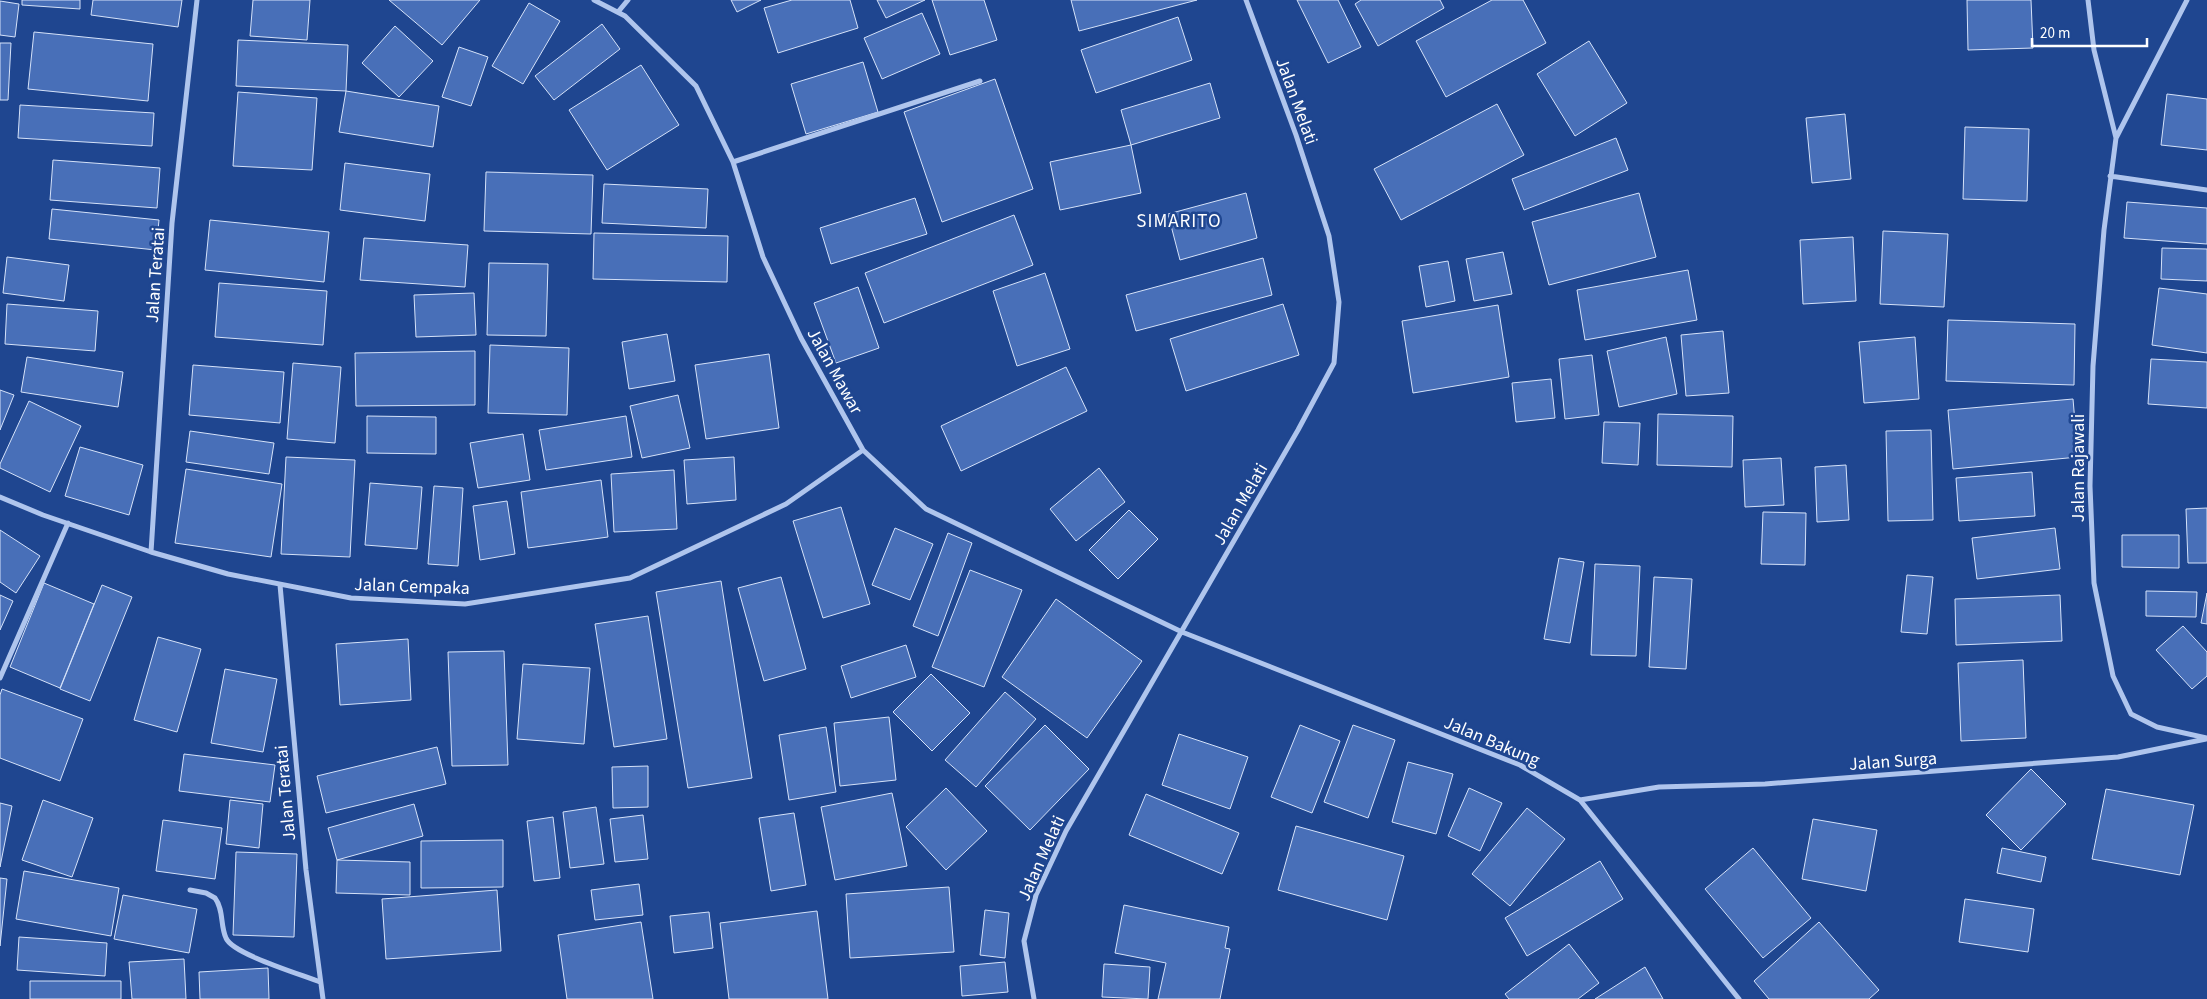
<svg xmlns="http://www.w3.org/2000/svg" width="2207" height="999" viewBox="0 0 2207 999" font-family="'Source Sans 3',sans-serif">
<rect width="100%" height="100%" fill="#1f4690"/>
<path fill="#486fb8" stroke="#d5e2f9" d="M22,0h58v9l-58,-4z
M93,0h89l-4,27 -87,-12z
M253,0h57l-3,40 -57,-4z
M389,0h91l-38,45z
M731,0h30l-24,12z
M792,0h58l8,28 -80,25 -14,-45z
M877,0h48l-39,18z
M932,0h52l13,40 -47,15z
M1071,0h126l-118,31z
M1297,0h41l23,47 -33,16z
M1361,0h79l4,8 -66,38 -23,-42z
M1492,0h31l23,43 -100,54 -30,-56z
M1967,0h64l2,48 -65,2z
M0,1l19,3 -4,33 -15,-2z
M529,3l31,18 -37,63 -31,-18z
M922,13l18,41 -58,25 -18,-41z
M1178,17l14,43 -96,33 -15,-43z
M602,24l18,25 -66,51 -19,-24z
M395,26l38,35 -34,36 -37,-34z
M34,32l119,12 -5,57 -120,-12z
M238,40l110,5 -2,46 -110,-5z
M1589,41l38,62 -52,33 -38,-62z
M0,43h11l-3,57h-8z
M459,47l29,10 -17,49 -29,-9z
M863,62l15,50 -72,22 -15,-50z
M641,65l38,60 -72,45 -38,-60z
M995,79l38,110 -91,33 -38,-110z
M1210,83l10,35 -89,27 -10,-35z
M346,91l93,15 -6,41 -94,-15z
M238,92l79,6 -5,72 -79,-4z
M2167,94l40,5v51l-46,-5z
M1497,104l27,51 -123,65 -27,-51z
M20,105l134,8 -2,33 -134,-8z
M1845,114l6,65 -39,4 -6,-65z
M1965,127l64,2 -2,72 -64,-2z
M1616,138l12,32 -104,40 -12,-31z
M1131,145l10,48 -81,17 -10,-48z
M53,160l107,8 -3,40 -107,-8z
M345,163l85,11 -5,47 -85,-11z
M486,172l107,3 -2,59 -107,-3z
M604,184l104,5 -2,39 -104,-5z
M1246,193l11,45 -77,22 -12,-46z
M1639,193l17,64 -107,28 -17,-63z
M915,198l12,36 -96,30 -11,-36z
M2127,202l80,6v36l-83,-6z
M52,209l107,11 -3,30 -107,-11z
M1014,215l19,50 -149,58 -19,-50z
M210,220l119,12 -5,50 -119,-12z
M1883,231l65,3 -4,73 -64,-3z
M594,233l134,3 -1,46 -134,-3z
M1853,237l3,64 -53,3 -3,-64z
M364,238l104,7 -3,42 -105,-7z
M2162,248l45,1v32l-46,-2z
M1503,252l9,42 -38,7 -8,-42z
M7,257l62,8 -5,36 -61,-8z
M1263,258l9,37 -136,36 -10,-36z
M1448,261l7,40 -29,6 -7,-41z
M489,263l59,1 -2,72 -59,-1z
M1688,270l9,50 -112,20 -8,-50z
M1045,273l25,76 -53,17 -24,-75z
M219,283l108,8 -4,54 -108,-8z
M858,287l21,61 -43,15 -22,-60z
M2159,288l48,6v59l-55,-8z
M474,293l2,42 -60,2 -2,-42z
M7,304l91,7 -3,40 -90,-7z
M1283,304l16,51 -113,36 -16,-52z
M1498,305l11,72 -96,16 -11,-72z
M1948,320l127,4 -1,61 -128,-4z
M1723,331l6,62 -43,3 -5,-61z
M667,334l8,47 -46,8 -7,-47z
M1666,337l11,57 -58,13 -12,-56z
M1915,337l4,62 -55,4 -5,-61z
M490,345l79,3 -2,67 -79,-2z
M475,351v54l-119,1 -1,-53z
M769,354l10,74 -73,11 -11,-74z
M1592,355l7,60 -34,4 -6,-60z
M27,357l96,15 -5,35 -97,-15z
M2151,359l56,3v46l-59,-4z
M293,363l48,4 -6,76 -48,-4z
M193,365l91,7 -4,51 -91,-8z
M1066,367l21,44 -126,60 -20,-45z
M1551,379l4,39 -39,4 -4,-39z
M0,390l14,5 -14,35z
M678,395l12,53 -48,10 -12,-52z
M2073,399l5,58 -125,12 -5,-59z
M29,401l52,25 -31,66 -50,-24v-4z
M1658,414l75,2 -1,51 -75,-2z
M367,416l69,1v37l-69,-1z
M626,416l6,41 -86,13 -7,-40z
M1604,422l36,1 -2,42 -36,-2z
M1931,430l2,90 -45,1 -2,-90z
M190,431l84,12 -5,31 -83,-12z
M523,434l7,46 -52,8 -8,-45z
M80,447l63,18 -14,50 -64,-19z
M286,457l69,3 -5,97 -69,-3z
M734,457l2,43 -49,4 -3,-44z
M1781,458l3,47 -39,2 -2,-47z
M1846,465l3,55 -32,2 -2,-55z
M1099,468l26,34 -49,39 -26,-32z
M186,469l96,15 -11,73 -96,-14z
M674,470l3,59 -63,3 -3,-58z
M2032,472l3,44 -76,5 -3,-43z
M601,480l7,57 -80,11 -7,-56z
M370,483l52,4 -5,62 -52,-4z
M434,486l29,2 -5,78 -30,-2z
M507,501l8,53 -35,6 -7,-54z
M841,507l29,97 -47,14 -30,-97z
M2207,508v55h-19l-2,-54z
M1129,510l29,29 -40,40 -29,-29z
M1763,512l43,1 -1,52 -44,-1z
M895,528l38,16 -23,56 -38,-15z
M2055,528l5,41 -83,10 -5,-41z
M0,530l40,26 -24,37 -16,-11z
M948,533l24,10 -34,93 -25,-10z
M2122,535h57v33l-57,-1z
M1559,558l25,4 -14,81 -26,-4z
M1595,564l45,2 -4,90 -45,-1z
M970,570l52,20 -38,97 -52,-20z
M1907,575l26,2 -6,57 -26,-2z
M781,577l25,92 -42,12 -26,-93z
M1654,577l38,2 -6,90 -37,-2z
M721,581l31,197 -64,10 -32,-196z
M44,583l50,21 -34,84 -50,-21z
M102,585l30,12 -42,104 -30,-12z
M2146,591l51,1 -1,25 -50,-1z
M2207,593v31l-6,-1z
M0,595l13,6 -13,29z
M2060,595l2,46 -106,4 -1,-46z
M1056,599l86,62 -55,77 -85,-61z
M648,616l19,123 -53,8 -19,-123z
M2183,626l24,26v24l-15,13 -36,-39z
M158,637l43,12 -24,83 -43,-12z
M408,639l3,61 -71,5 -4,-61z
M906,645l10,32 -65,21 -10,-32z
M504,651l4,114 -56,1 -4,-114z
M2023,660l3,78 -65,3 -3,-78z
M523,664l67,4 -6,76 -67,-5z
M225,669l52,10 -14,73 -52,-9z
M931,674l39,39 -38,38 -39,-39z
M2,689l81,30 -23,62 -60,-23v-63z
M1005,692l31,27 -60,68 -31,-27z
M889,717l7,63 -56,6 -6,-63z
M1045,725l44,44 -59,61 -45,-44z
M1300,725l40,16 -28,72 -41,-16z
M1353,725l42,15 -27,78 -44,-16z
M826,727l10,65 -47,8 -10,-65z
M1179,734l69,23 -18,52 -68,-24z
M437,747l9,37 -120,29 -9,-37z
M184,754l91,11 -5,37 -91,-11z
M1408,762l45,12 -17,60 -44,-12z
M648,766v41l-35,1 -1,-41z
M2031,769l35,35 -45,46 -35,-35z
M946,788l41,43 -41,39 -40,-43z
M1469,788l33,15 -22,48 -32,-15z
M2106,789l88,16 -14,70 -88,-16z
M892,793l15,73 -72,14 -14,-73z
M1146,794l93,39 -17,41 -93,-39z
M43,800l50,18 -21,59 -50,-17z
M230,800l33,4 -4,44 -33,-4z
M0,803l12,3 -12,61z
M414,804l9,32 -86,24 -9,-32z
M596,807l8,57 -34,4 -7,-56z
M1527,808l38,31 -55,67 -38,-32z
M794,813l12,72 -35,6 -12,-73z
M643,815l5,44 -33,3 -5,-43z
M553,817l7,61 -26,3 -7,-60z
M1813,819l64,11 -11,61 -64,-12z
M163,820l59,8 -7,51 -59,-8z
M1296,826l108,30 -17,64 -109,-30z
M503,840v47l-82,1v-47z
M1753,848l58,70 -48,40 -58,-69z
M2002,848l44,9 -5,25 -44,-9z
M236,852l61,2 -3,83 -61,-2z
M337,860l73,2v33l-74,-2z
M1600,861l23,38 -96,57 -22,-38z
M24,871l95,17 -8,48 -95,-17z
M0,878l7,1 -7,67z
M639,884l4,31 -48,5 -4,-30z
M949,887l5,65 -104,6 -4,-64z
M497,890l4,61 -115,8 -4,-60z
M123,895l74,14 -8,44 -75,-14z
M1965,899l69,10 -6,43 -69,-10z
M1124,905l105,22 -4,21 5,1 -10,50h-62l8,-36 -51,-10z
M985,910l24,3 -4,45 -25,-3z
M817,911l11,88h-99l-9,-76z
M709,912l4,36 -39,5 -4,-37z
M641,922l12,77h-86l-9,-64z
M1819,922l60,68 -10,9h-100l-15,-18z
M19,937l88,6 -2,33 -88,-6z
M1569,944l30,39 -21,16h-69l-4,-5z
M184,959l2,40h-54l-3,-37z
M1005,962l3,30 -46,4 -2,-30z
M1104,964l46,3 -2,32 -46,-2z
M1645,967l18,32h-68z
M268,968l1,31h-69l-1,-27z
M30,981h91v18h-91z"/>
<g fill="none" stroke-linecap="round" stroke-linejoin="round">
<path stroke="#afc5ed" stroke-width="5" d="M594,0l31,16 71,70 37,76 30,95 38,81 62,112 63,59 256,123 338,133 60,35 159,199
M2088,0l6,50 22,88
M2187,0l-71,138 -12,92 -11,136 -3,120 4,97 19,93 18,38 26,13 50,11
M618,12l10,-12
M733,162l247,-81
M2110,176l97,14
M0,497l43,18 108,37 77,22 123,24 114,6 165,-26 156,-74 77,-54
M151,552l21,-329 25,-223
M280,585l26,285 17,129
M0,678l68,-155
M1580,800l79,-13 106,-3 353,-27 88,-18
M190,890l16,3 9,5c9,12 5,27 11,40 6,16 77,37 94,44
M1034,999l-10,-58 12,-46 30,-64 232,-401 36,-67 5,-61 -10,-66 -33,-101 -50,-135"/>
</g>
<g text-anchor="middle" stroke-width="5" stroke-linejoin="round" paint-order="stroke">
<g font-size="18" fill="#fff" stroke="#1f4690">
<text transform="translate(1297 101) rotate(70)" y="6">Jalan Melati</text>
<text transform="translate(155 275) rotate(-86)" y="6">Jalan Teratai</text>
<text transform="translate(835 371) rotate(61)" y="6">Jalan Mawar</text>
<text transform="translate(2078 468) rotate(-90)" y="6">Jalan Rajawali</text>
<text transform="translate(1240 504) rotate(-60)" y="6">Jalan Melati</text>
<text transform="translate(412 586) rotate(2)" y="6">Jalan Cempaka</text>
<text transform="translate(1492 741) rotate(23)" y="6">Jalan Bakung</text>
<text transform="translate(1893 761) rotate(-4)" y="6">Jalan Surga</text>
<text transform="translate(285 793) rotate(-95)" y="6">Jalan Teratai</text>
<text transform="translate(1041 858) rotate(-66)" y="6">Jalan Melati</text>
</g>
<g font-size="19" letter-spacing="1" fill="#fff" stroke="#1f4690">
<text x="1179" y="227">SIMARITO</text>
</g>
</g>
<path d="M2032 38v8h115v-8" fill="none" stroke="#ffffff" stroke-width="2.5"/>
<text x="2040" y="38" font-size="15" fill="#ffffff" stroke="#1f4690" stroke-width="4" paint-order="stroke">20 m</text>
</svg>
